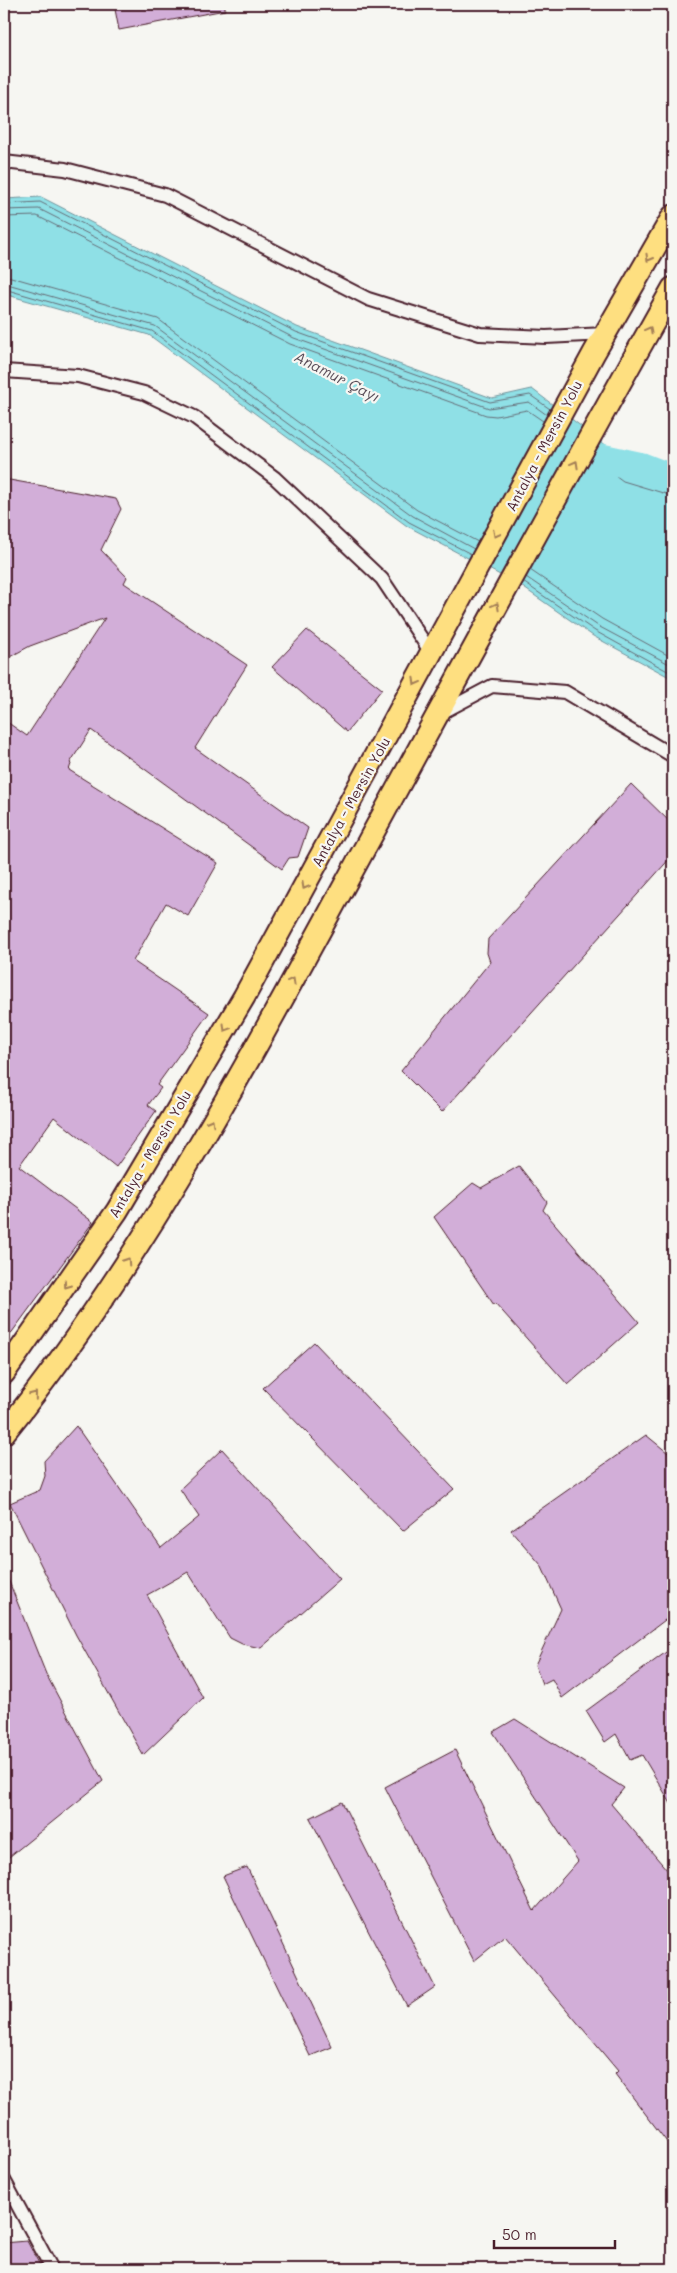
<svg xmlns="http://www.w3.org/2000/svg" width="677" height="2273" viewBox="0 0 677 2273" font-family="Mali,sans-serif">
<rect width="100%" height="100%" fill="#f6f6f2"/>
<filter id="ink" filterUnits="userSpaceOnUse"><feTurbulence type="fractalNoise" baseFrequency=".02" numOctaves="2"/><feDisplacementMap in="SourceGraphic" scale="10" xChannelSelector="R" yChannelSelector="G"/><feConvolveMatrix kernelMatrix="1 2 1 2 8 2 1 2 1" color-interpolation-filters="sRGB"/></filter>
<g filter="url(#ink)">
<path fill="#8fe0e6" stroke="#73939b" d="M41,197l256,130 195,71 40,-9 100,76 41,13v201l-80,-43 -72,-50 -114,-60 -258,-191 -145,-41v-95z"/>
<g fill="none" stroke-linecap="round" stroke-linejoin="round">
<path stroke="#666c76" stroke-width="1" d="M4,204l36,-2 256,130 194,70 40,-7 20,14
M4,210l35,-1 255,129 195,70 40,-6 18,13
M4,217l33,-1 253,128 196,71 10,1 31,-6 16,11
M4,275l154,44 259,191 61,32
M4,283l151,43 258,190 61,33
M4,289l148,42 257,191 62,32
M598,446l31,23 44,13
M595,451l31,24 47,14
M592,458l31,23 50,15
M530,570l72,49 71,39
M526,577l72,49 75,40
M523,582l72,49 78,43"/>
<path stroke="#8fe0e6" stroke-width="29" d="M592,456l50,11 31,12"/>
</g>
<path fill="#d2aed8" stroke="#4a1f2b" d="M114,4h111v6l-106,20z
M4,479l112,20 5,10 -20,41 26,27 -3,6 123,82 -52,83 113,80 -10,29 -9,1 -7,11 -191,-139 -21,33 1,1 -2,6 149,93 -30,53 -22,-13 -33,58 76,52 -52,72 4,3 -13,17 8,6 -40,56 -62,-50 -35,49 74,56 -89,121v-623l23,16 78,-118 -75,28 -26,14z
M307,630l75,59 -35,43 -75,-65z
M631,784l42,41v30l-231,257 -41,-41 89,-109 -3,-9 1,-14z
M519,1166l28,36 -4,8 96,112 -71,63 -73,-82 -1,2 -60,-88 39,-34 8,5z
M314,1342l140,147 -51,42 -140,-143z
M76,1426l85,122 38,-31 -19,-28 42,-40 118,130 -79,69 -19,-4 -12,-6 -42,-66 -41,23 56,103 -60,57 -67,-120 -66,-132 30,-13 5,-14 -1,-15z
M646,1435l27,22v157l-111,84 -10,-19 -10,5 -7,-19 26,-56 -20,-44 -30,-35z
M4,1569l42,105 57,107 -99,80z
M673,1647v160l-31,-52 -12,5 -14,-26 -11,8 -19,-31z
M515,1719l109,69 -13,16 62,73v273l-58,-76 3,-3 -113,-135 -31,25 -89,-174 70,-37 79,161 44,-50 -85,-129z
M342,1802l93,185 -28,19 -97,-188z
M247,1867l85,180 -22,9 -87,-180z
M27,2241l15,28h-31l-7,-13v-13z"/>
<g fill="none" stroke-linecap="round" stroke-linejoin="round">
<defs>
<path id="minor" d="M4,162l61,7 100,26 203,104 112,35 66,3 59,-3
M4,371l74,5 66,17 50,24 81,61 107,101 50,75
M439,714l53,-28 73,6 108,64
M4,2180l48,89"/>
<path id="trunk" d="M4,1373l113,-162 127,-214 350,-644 79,-137
M4,1433c139,-173 245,-372 351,-567 105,-193 210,-386 318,-578"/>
</defs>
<use href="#minor" stroke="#4a1f2b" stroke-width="16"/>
<use href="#trunk" stroke="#4a1f2b" stroke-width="25"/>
<use href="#minor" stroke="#f6f6f2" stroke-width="12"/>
<use href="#trunk" stroke="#fedf80" stroke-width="21"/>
</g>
<defs><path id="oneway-chevron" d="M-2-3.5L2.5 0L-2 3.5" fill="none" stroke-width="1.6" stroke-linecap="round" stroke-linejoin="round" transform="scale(1.25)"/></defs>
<g stroke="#a47f56">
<use href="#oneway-chevron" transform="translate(649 258) rotate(120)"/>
<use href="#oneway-chevron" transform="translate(649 330) rotate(-61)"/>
<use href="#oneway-chevron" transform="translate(575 464) rotate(-61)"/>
<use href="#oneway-chevron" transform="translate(496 534) rotate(118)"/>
<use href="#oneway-chevron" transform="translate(496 606) rotate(-61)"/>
<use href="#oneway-chevron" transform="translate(416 682) rotate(119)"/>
<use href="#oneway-chevron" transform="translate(305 886) rotate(119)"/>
<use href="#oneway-chevron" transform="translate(292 981) rotate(-61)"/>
<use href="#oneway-chevron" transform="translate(226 1028) rotate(121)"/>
<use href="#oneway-chevron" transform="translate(211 1122) rotate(-60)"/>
<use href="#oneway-chevron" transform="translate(127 1261) rotate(-56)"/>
<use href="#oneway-chevron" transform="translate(67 1285) rotate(125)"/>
<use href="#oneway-chevron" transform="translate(34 1395) rotate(-51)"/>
</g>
</g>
<g text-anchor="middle" stroke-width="4.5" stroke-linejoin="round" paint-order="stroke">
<g font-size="14" fill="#4a1f2b" stroke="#f6f6f2">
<text transform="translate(544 446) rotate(-62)" y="5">Antalya - Mersin Yolu</text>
<text transform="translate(351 802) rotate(-61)" y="5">Antalya - Mersin Yolu</text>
<text transform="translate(150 1154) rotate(-59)" y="5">Antalya - Mersin Yolu</text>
</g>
<g font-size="15" font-style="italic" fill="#5b4f5a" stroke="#f6f6f2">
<text transform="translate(337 377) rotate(27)" y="5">Anamur Çayı</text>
</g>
</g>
<rect width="677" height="2273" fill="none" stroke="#f6f6f2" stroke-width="20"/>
<rect x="10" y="10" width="657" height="2253" fill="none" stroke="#4a1f2b" stroke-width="2" filter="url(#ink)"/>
<path d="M494 2240v8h121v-8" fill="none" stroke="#4a1f2b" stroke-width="2.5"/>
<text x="502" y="2240" font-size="15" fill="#4a1f2b" stroke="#f6f6f2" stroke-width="4" paint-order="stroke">50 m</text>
</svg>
